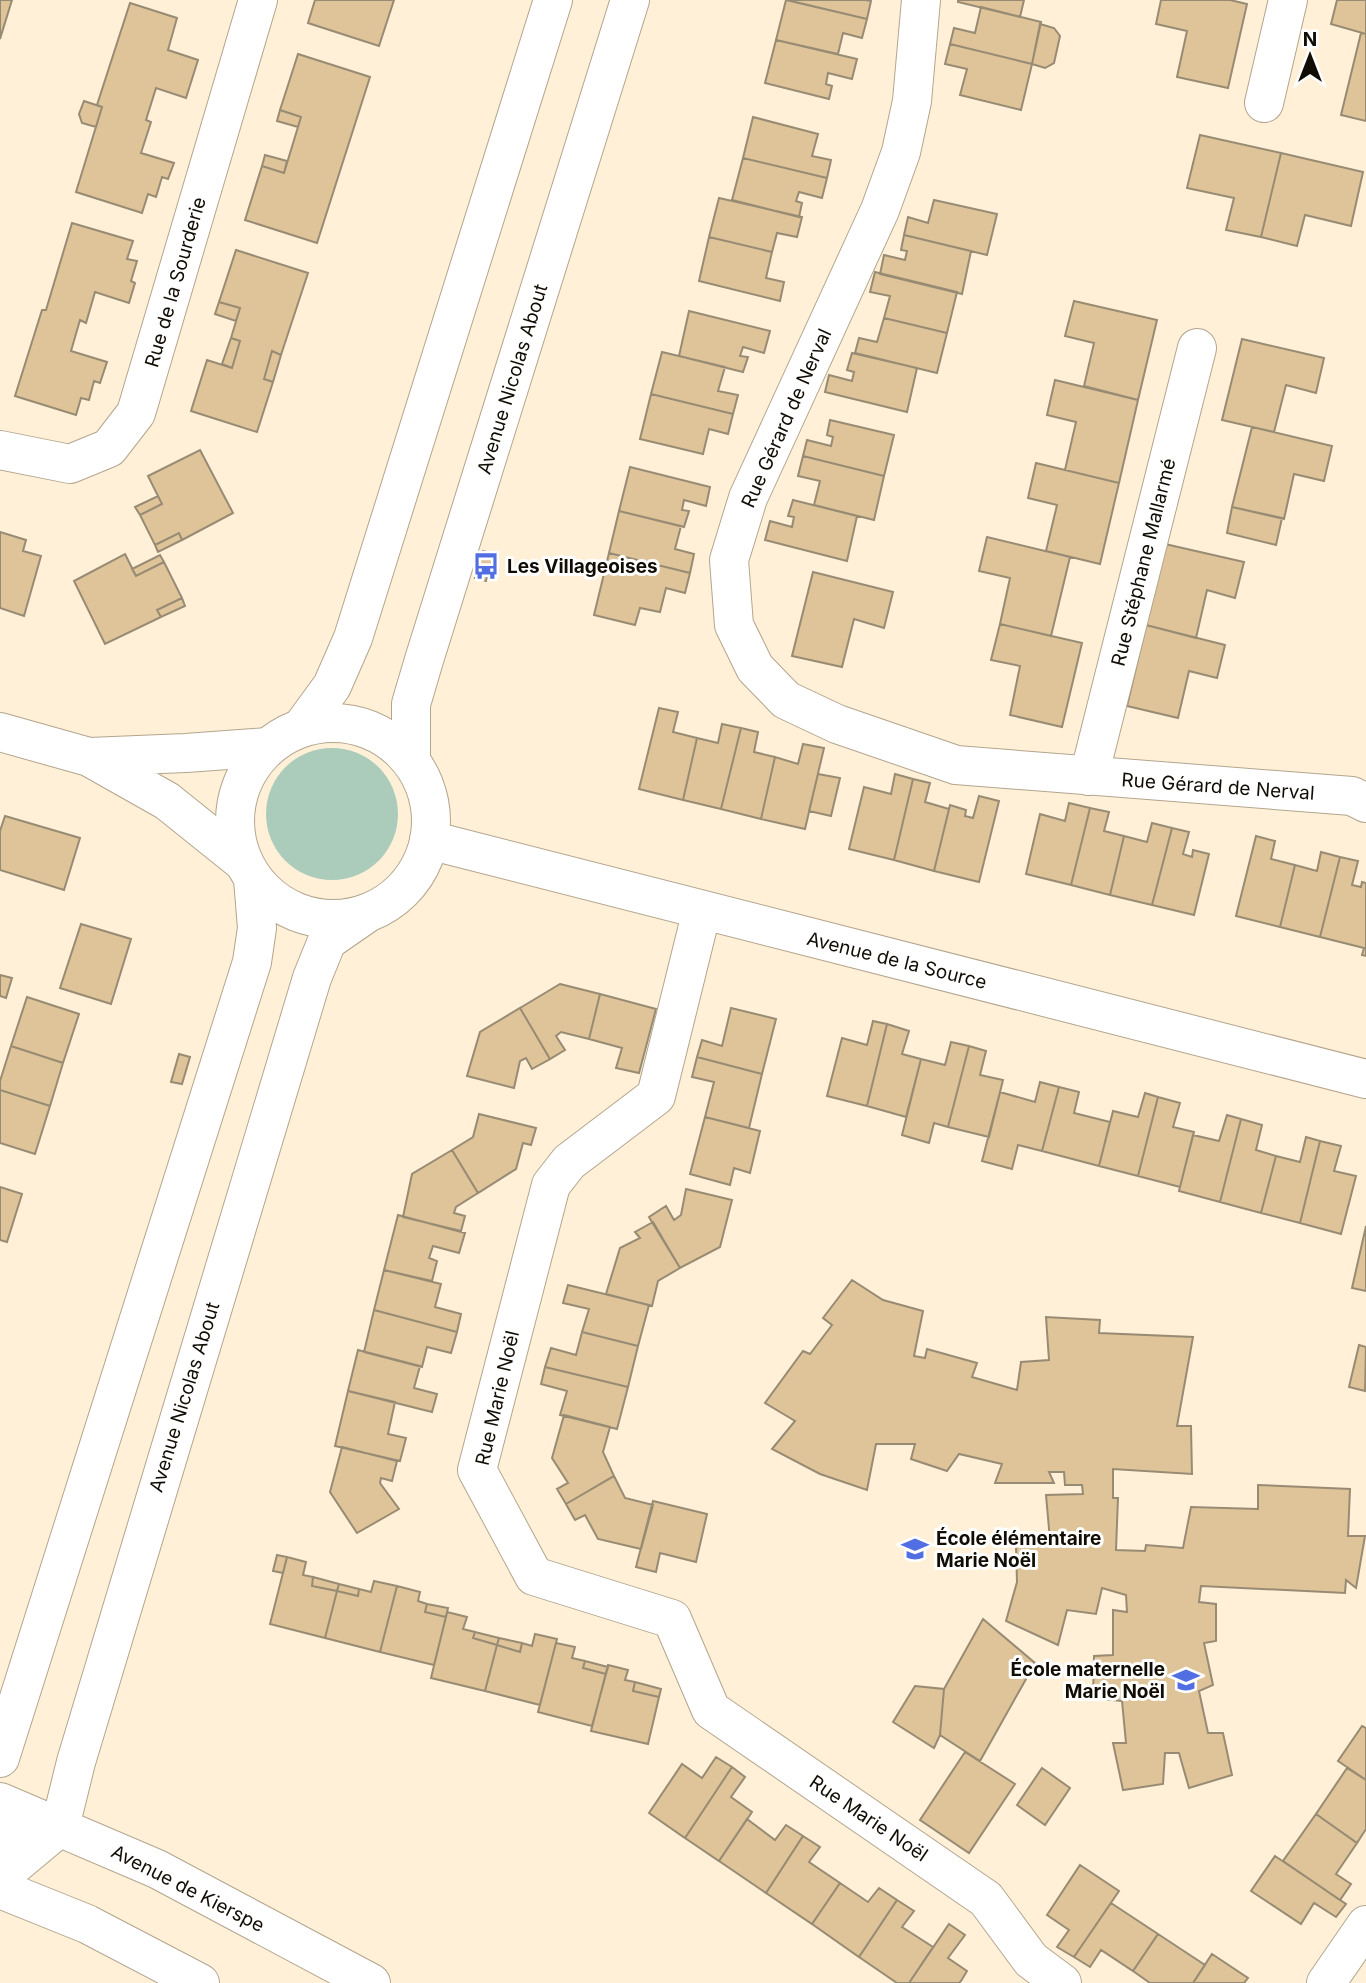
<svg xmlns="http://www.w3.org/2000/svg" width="1366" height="1983" viewBox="0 0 1366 1983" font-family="Inter,sans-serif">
<rect width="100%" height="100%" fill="#fff0d7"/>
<path fill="#acccbb" d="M266 814a66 66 0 1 1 132 0a66 66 0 1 1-132 0Z"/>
<path fill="#dec498" stroke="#988b74" stroke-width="2" d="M0,0h12l-12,39z
M315,0h79l-15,46 -71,-23z
M786,0l81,19 -5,19 -19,-5 -5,21 -62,-14z
M787,0h79l5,1 -4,18z
M958,0h66l-4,17 -62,-15z
M1161,0h69l17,4 -19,84 -51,-11 10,-46 -31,-7z
M1337,0h29v34l-35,-10z
M130,3l47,15 -9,32 30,10 -12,38 -30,-10 -10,32 5,2 -10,31 33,10 -6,16 -6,-2 -6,20 -8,-3 -6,19 -66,-21 26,-85 -5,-2z
M981,7l60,15 -9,42 -82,-20 4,-16 21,5z
M1040,24l14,4 6,8 -6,27 -9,5 -13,-4z
M1361,33l5,1v87l-25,-6z
M776,40l81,19 -5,20 -24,-6 -2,11 6,2 -3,13 -64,-16z
M950,44l82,20 -11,46 -61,-15 7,-26 -22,-5z
M298,54l72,23 -53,166 -72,-23 17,-54 22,7 17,-56 -21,-7z
M84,101l18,6 -6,20 -14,-4 -3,-9z
M280,110l21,7 -3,10 -21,-6z
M753,117l65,17 -6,22 19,4 -4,18 -84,-20z
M1200,135l81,18 -20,84 -35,-7 8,-32 -47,-10z
M1281,153l82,19 -12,54 -46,-11 -8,31 -36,-9z
M265,155l22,6 -3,12 -22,-7z
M743,158l84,20 -5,20 -23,-6 -3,9 6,2 -3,14 -67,-17z
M719,198l83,19 -5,20 -20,-4 -5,19 -63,-15z
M934,200l63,14 -10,41 -83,-20 4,-18 20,6z
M72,223l61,18 -6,18 10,2 -6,20 4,2 -6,20 -34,-11 -9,31 -6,-3 -9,31 36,11 -7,21 -6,-2 -5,19 -8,-2 -5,17 -61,-19 27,-86h4z
M904,235l67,16 -9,43 -82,-20 4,-19 21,5 2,-9 -6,-1z
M709,237l63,15 -6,26 18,4 -4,19 -81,-20z
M236,250l72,23 -27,82 -9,-4 -8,28 9,3 -16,50 -66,-21 16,-51 25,8 8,-27 -9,-3 9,-30 -21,-6z
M875,272l82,20 -10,41 -63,-15 6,-22 -20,-4z
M1074,301l83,19 -19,80 -54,-14 10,-43 -29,-7z
M219,302l21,6 -4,13 -21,-7z
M689,311l81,20 -6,22 -21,-6 -3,9 8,1 -5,15 -64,-16z
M884,318l63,15 -10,40 -82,-20 4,-15 18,4z
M231,338l9,3 -8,27 -10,-4z
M1242,339l82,19 -8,35 -30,-8 -12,47 -52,-12z
M272,351l9,4 -8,27 -9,-3z
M662,352l63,15 -7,24 20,4 -5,19 -82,-20z
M852,353l65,15 -10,44 -82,-20 4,-17 23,6 2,-9 -7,-2z
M1055,380l83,20 -19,83 -54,-13 11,-48 -29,-7z
M651,394l82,20 -5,20 -19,-5 -6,25 -63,-15z
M830,420l64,15 -10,41 -81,-20 4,-16 24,6 2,-9 -6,-2z
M1252,427l80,19 -8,35 -30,-7 -10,45 -52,-12z
M200,450l33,63 -51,27 -3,-7 -24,12 -15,-30 22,-11 -14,-28z
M803,456l81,20 -10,44 -60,-15 6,-24 -22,-5z
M1036,463l83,20 -19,81 -54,-13 11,-46 -29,-7z
M630,467l80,20 -4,19 -22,-6 -2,10 7,1 -5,16 -65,-16z
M158,496l4,8 -22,11 -5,-8z
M793,500l64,16 -10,45 -82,-21 5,-19 22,6 2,-10 -6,-1z
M1232,507l50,11 -6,27 -49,-12z
M619,511l62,15 -6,23 19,5 -4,19 -81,-20z
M0,532l26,8 -3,11 18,5 -17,60 -24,-8z
M179,533l3,7 -24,12 -3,-7z
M987,537l83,20 -19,79 -51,-12 10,-46 -31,-7z
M1165,544l79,18 -9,36 -28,-8 -11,48 -50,-13z
M483,551l11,3 -8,27 -11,-3z
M609,553l81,20 -5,20 -19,-5 -6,24 -20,-4 -5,17 -41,-10z
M125,554l11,22 28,-14 18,36 -25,12 4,7 -56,27 -31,-63z
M160,555l4,7 -28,14 -4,-7z
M813,572l80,20 -9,36 -30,-9 -12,48 -50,-11z
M182,598l3,8 -24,11 -4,-7z
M1000,624l82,19 -20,84 -52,-12 10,-49 -29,-6z
M1146,625l79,20 -8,33 -28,-7 -11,47 -51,-12z
M659,708l19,4 -5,20 24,6 -14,62 -44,-11z
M722,724l19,4 -20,81 -38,-9 14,-62 21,5z
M741,728l17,4 -4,20 21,5 -14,62 -40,-10z
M803,744l21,4 -19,81 -44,-10 14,-62 23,7z
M818,774l22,4 -9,38 -22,-5z
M895,774l18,5 -19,81 -45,-11 15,-62 27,7z
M913,779l17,4 -5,19 24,7 -15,62 -40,-11z
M979,796l20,5 -20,81 -45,-11 16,-66 16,5 -1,6 8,2z
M1069,803l21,5 -19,77 -45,-11 14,-60 25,7z
M1090,808l19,4 -5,19 20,5 -14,59 -39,-10z
M5,816l75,22 -16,52 -64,-20v-39z
M1152,823l20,5 -20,77 -42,-10 14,-59 23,6z
M1172,828l17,4 -6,22 9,3 1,-7 16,4 -15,61 -42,-10z
M1256,836l19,5 -4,18 24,6 -15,62 -44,-11z
M1321,852l19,5 -20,80 -40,-10 15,-62 22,6z
M1340,857l18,4 -6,24 9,2 1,-5 4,1v73l-4,-1 2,-7 -44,-11z
M81,924l50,15 -20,65 -51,-16z
M0,975l12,3 -6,20 -6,-2z
M560,984l40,10 -11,45 -28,-7 -5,4 9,14 -15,9 -30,-51z
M600,994l56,15 -17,64 -23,-5 6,-20 -33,-9z
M27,997l52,17 -16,49 -52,-17z
M520,1008l30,51 -18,10 -6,-11 -6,3 -6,27 -47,-12 13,-44z
M731,1008l45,11 -14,55 -65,-17 5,-17 20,6z
M873,1021l14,3 -20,82 -40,-10 15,-58 25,7z
M887,1024l22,7 -7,23 19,5 -15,58 -39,-11z
M951,1042l18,4 -21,81 -14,-4 -5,20 -27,-8 19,-76 24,6z
M11,1046l52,17 -13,43 -50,-16v-9z
M969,1046l17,5 -6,24 23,5 -14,57 -41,-10z
M179,1054l11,3 -8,27 -11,-2z
M697,1057l65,17 -13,54 -44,-11 9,-35 -22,-5z
M1040,1082l19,5 -17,64 -24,-6 -6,24 -30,-8 18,-69 35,10z
M1059,1087l20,5 -5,21 36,9 -11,44 -57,-15z
M0,1090l50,16 -15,48 -35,-11z
M1145,1093l13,4 -20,79 -39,-10 14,-55 25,6z
M1158,1097l22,6 -7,24 21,5 -14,55 -42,-11z
M479,1114l57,14 -5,17 -8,-2 -7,26 -38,24 -26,-43 21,-13z
M1227,1115l14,4 -21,83 -41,-11 14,-56 26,6z
M705,1117l55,14 -10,42 -16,-5 -4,17 -40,-11z
M1241,1119l21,6 -6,25 20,6 -15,57 -41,-11z
M1306,1137l14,4 -20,82 -39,-10 15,-57 24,6z
M1320,1141l21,5 -7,25 22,5 -15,58 -41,-11z
M452,1150l26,43 -22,14 -2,6 11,3 -4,15 -58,-14 9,-43z
M0,1187l22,7 -15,48 -7,-2z
M686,1189l46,11 -12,47 -40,21 -31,-51 17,-11 8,14 7,-5z
M398,1215l67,18 -6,20 -26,-7 -4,12 8,3 -5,20 -48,-11z
M653,1222l27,46 -22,13 -6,25 -46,-12 14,-46 20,-10 -5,-6z
M1366,1226v65l-14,-3z
M384,1270l57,14 -6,23 26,7 -4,18 -83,-22z
M852,1280l31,20 40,11 -9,45 11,2 2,-9 50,14 -5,14 45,13 4,-28 28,-2 -3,-43 54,3 -1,13 94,4 -16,89h14l1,48 -79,-5v29h5l-2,52 29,1 1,-6 37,3 8,-41 67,2v-24l92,4 -2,47h17l-9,52 -10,-8 -1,13 -144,-7 -2,16 17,2v37l-12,2 9,42 -14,6 9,42h15l9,42 -43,13 -10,-35h-14l-2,31 -40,6 -10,-47h13l-4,-42 -29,-3 1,-42 19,-1v-45l14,2 -1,-17 -24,-7 -6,26 -29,-4 -9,35 -52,-24 11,-39 -1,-36 34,-6 -4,-45 37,-1 -1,-9h-17l-1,-13h-15l5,11h-59l7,-19 -43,-10 -12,17 -36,-12 4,-15h-39l-9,46 -47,-16 -48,-25 23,-28 -30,-18 38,-52 7,3 22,-29 -9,-7z
M568,1285l81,20 -11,41 -56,-14 7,-23 -26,-6z
M374,1310l83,22 -6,21 -24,-6 -5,20 -58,-15z
M582,1332l56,14 -10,41 -83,-20 6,-19 25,7z
M1359,1345l7,2 -1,44 -16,-4z
M358,1350l62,16 -6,22 23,6 -5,18 -84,-21z
M545,1367l83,20 -11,42 -57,-14 7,-24 -26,-7z
M348,1391l47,11 -7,32 18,4 -6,23 -65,-15z
M564,1415l46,12 -7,25 11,24 -48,28 -9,-15 11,-6 -16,-25z
M342,1447l55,14 -5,20 -11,-3 -1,5 19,26 -42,24 -27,-41z
M614,1476l11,22 28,7 -12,44 -43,-10 -13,-24 -10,5 -9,-16z
M653,1501l54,13 -11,48 -36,-9 -4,19 -20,-5z
M277,1555l10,2 -4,16 -10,-2z
M287,1557l19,5 -3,13 10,2 -1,9 25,5 -12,47 -55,-14z
M313,1577l26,7 -2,7 -25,-5z
M374,1581l23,5 -17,66 -55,-14 12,-47 21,5 1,-7 12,3z
M339,1584l20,5 -1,7 -21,-5z
M397,1586l23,6 -2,9 9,3 -2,8 21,5 -12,48 -54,-13z
M427,1604l21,4 -2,9 -21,-5z
M447,1612l20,5 -4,12 12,3 -2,6 24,7 -12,46 -54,-13z
M983,1619l52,44 -55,98 -40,-26 4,-46z
M475,1632l24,6 -2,7 -24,-7z
M535,1634l22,5 -17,66 -55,-14 12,-46 23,7 2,-9 10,3z
M499,1638l23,5 -2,9 -23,-7z
M556,1643l19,4 -3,11 13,3 -2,7 23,6 -14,52 -54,-14z
M585,1661l23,6 -2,7 -23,-6z
M608,1665l20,5 -3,10 10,2 -2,9 26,6 -11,47 -57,-13z
M635,1682l26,7 -2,8 -26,-6z
M915,1686l29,3 -4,46 -6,13 -41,-26z
M1362,1726l4,2v52l-28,-19z
M965,1752l50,32 -46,69 -49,-33z
M716,1757l16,10 -47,71 -36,-25 33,-49 20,14z
M732,1767l13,10 -14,20 21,15 -33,49 -34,-23z
M1042,1768l28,20 -25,37 -28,-20z
M1347,1768l19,12v49l-9,14 -41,-29z
M1316,1814l41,29 -21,31 15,10 -11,16 -57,-39z
M747,1819l28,21 11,-15 17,11 -37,57 -47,-32z
M803,1836l17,11 -11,15 31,21 -28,41 -46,-31z
M1275,1856l71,48 -10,13 -22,-14 -13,21 -50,-33z
M1080,1865l39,26 -45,66 -17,-10 12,-17 -22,-15z
M840,1883l28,19 11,-14 18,12 -38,57 -47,-33z
M897,1900l17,11 -12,16 31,20 -24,36h-12l-38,-26z
M1111,1903l47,31 -25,37 -32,-21 -11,17 -16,-10z
M949,1924l16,11 -17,23 19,13 -6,10 -2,2h-50z
M1158,1934l47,31 -12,18h-43l-17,-12z
M1212,1954l36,24 -4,5h-51z"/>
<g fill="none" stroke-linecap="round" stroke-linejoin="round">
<defs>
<path id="minor" d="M921,0l-9,101 -11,51 -21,58 -132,288 -19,62 5,65 21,43 31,32 51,24 119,41 396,31 14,7
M1264,103l24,-103
M0,450l70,14 39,-16 27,-35 122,-413
M1089,776l108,-428
M429,840l937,239
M702,910l-46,186 -87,66 -18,23 -74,285 57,106 138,43 39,91 275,189 45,61 31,23
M1326,1983l40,-58"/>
<path id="tertiary" d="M0,732l89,25 78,44 76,61
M89,757l97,-4 82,-6"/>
<path id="secondary" d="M235 821a98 98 0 1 1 196 0a98 98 0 1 1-196 0Z
M302,727l30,-41 21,-48 200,-638
M411,761v-57l13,-44 206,-660
M0,1758l252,-796 5,-34 -4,-49
M0,1802l157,67 214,114
M0,1836l60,-9
M0,1877l60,-50 16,-65 236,-784 15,-37 39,-27
M0,1889l87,35 113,59"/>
</defs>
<use href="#minor" stroke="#b3a58e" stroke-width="40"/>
<use href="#tertiary" stroke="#b3a58e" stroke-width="40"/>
<use href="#secondary" stroke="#b3a58e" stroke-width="40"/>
<use href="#minor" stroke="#fff" stroke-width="38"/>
<use href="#tertiary" stroke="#fff" stroke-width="38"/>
<use href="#secondary" stroke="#fff" stroke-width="38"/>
</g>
<defs>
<symbol id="bus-bare" viewBox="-9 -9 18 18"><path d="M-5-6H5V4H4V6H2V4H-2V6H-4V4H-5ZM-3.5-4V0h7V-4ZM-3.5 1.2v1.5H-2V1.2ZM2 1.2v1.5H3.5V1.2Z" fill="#526ee3" stroke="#fff" stroke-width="2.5" paint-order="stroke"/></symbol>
<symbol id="school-bare" viewBox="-9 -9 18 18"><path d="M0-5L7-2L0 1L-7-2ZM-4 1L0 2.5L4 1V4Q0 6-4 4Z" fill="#526ee3" stroke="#fff" stroke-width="2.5" paint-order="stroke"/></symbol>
</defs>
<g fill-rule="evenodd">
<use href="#bus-bare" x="467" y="547" width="38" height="38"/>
<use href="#school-bare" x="896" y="1530" width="38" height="38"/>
<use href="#school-bare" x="1167" y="1661" width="38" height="38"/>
</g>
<g text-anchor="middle" stroke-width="6" stroke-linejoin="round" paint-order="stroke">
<g font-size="19" fill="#110d05" stroke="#fff">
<text transform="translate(175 282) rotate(-74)" y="7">Rue de la Sourderie</text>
<text transform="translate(512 379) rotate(-73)" y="7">Avenue Nicolas About</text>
<text transform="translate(786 418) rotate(-66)" y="7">Rue Gérard de Nerval</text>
<text transform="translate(1143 562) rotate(-76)" y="7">Rue Stéphane Mallarmé</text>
<text transform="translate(1218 786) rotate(4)" y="7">Rue Gérard de Nerval</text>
<text transform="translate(897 960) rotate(14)" y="7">Avenue de la Source</text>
<text transform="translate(184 1397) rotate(-73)" y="7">Avenue Nicolas About</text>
<text transform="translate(497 1398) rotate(-77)" y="7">Rue Marie Noël</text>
<text transform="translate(869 1818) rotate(34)" y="7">Rue Marie Noël</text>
<text transform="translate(188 1888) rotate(27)" y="7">Avenue de Kierspe</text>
</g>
<g font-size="19" font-weight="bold" fill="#110d05" stroke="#fff" text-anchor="start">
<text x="507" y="573">Les Villageoises</text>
<text x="936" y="1545">École élémentaire<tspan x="936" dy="22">Marie Noël</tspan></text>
<text x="1165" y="1676" text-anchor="end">École maternelle<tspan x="1165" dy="22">Marie Noël</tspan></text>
</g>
</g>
<g transform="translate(1310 56)" stroke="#ffffff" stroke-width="5" paint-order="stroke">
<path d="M0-5L12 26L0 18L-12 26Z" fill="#110d05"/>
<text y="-10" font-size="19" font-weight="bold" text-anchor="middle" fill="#110d05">N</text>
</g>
</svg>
